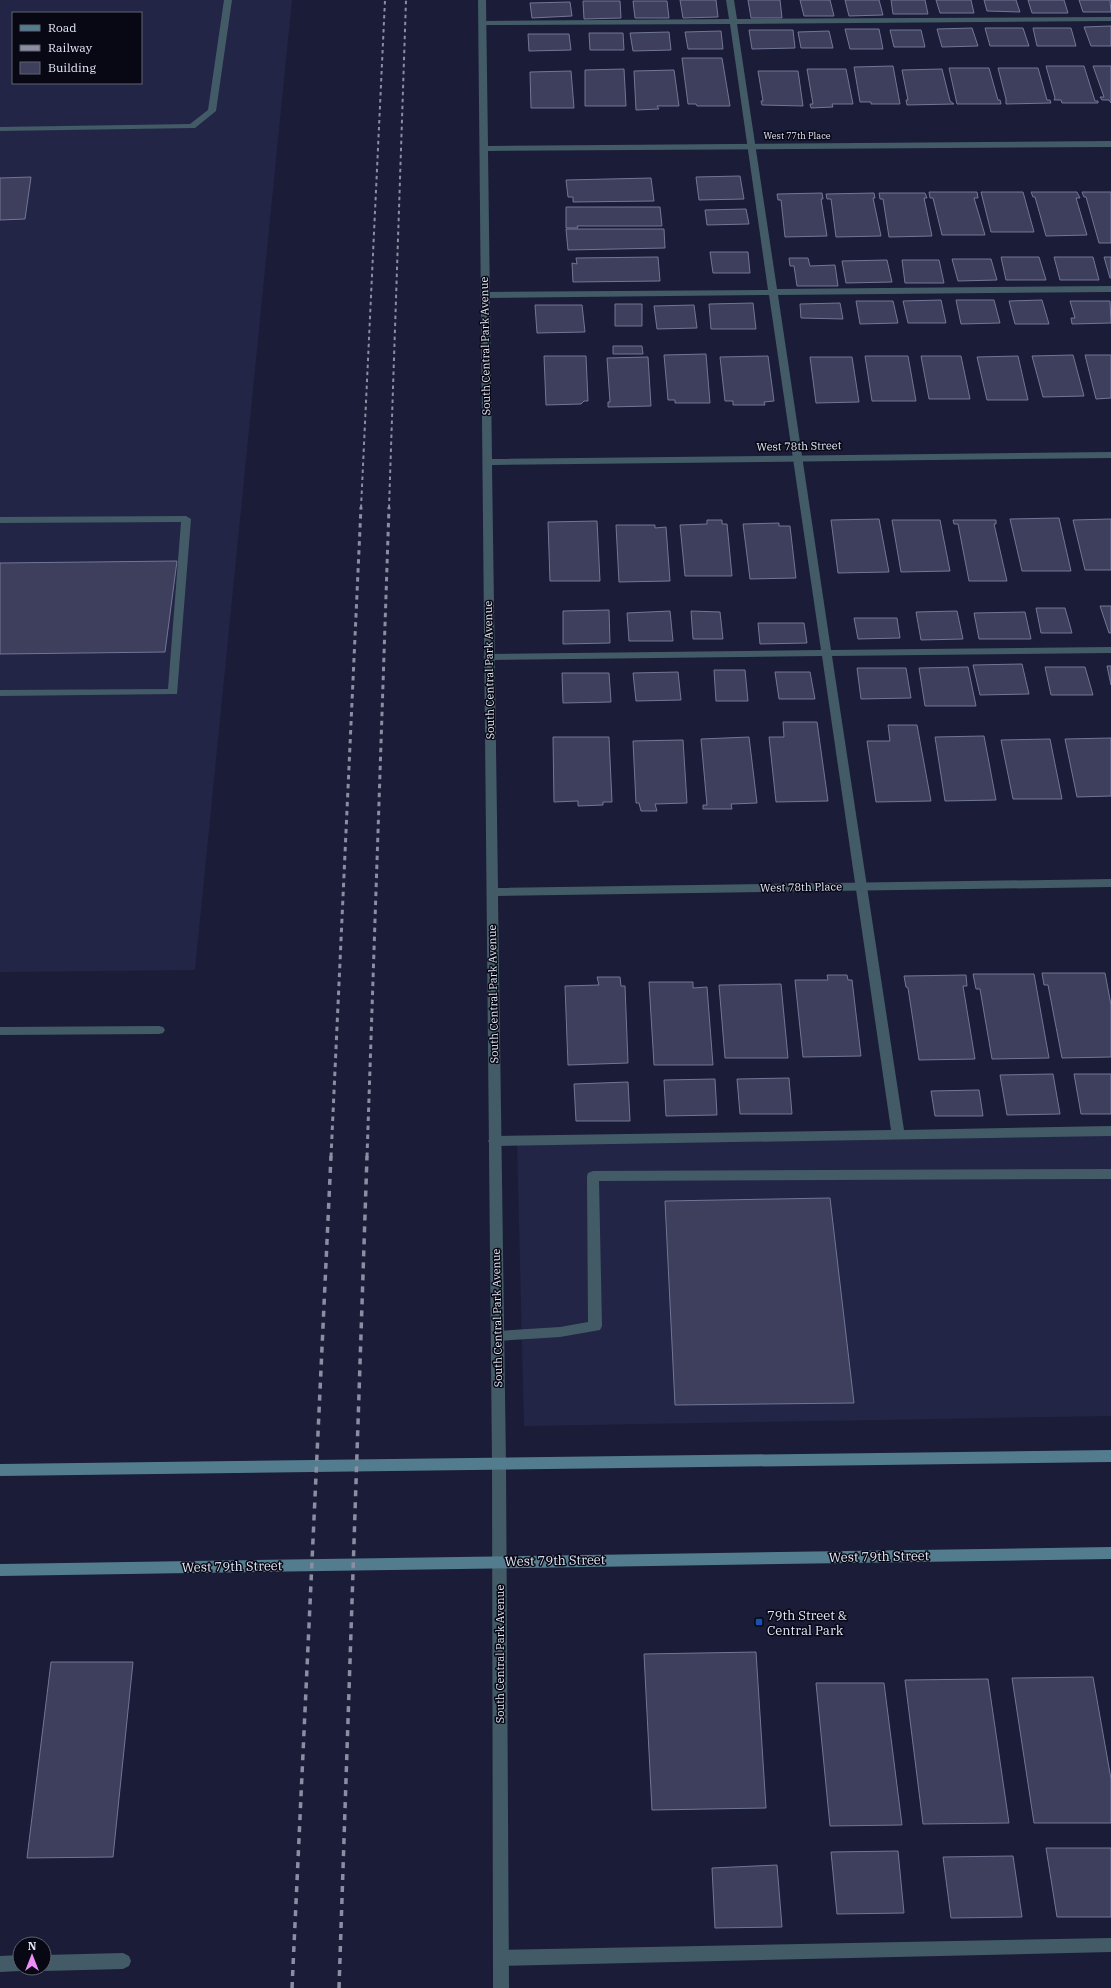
<svg xmlns="http://www.w3.org/2000/svg" width="1111" height="1988" viewBox="0 0 1111 1988" font-family="'IBM Plex Serif',serif">
<rect width="100%" height="100%" fill="#1b1c37"/>
<path fill="#232546" fill-rule="evenodd" d="M0,0h292l-97,970 -195,2zM13,13h128v70h-128z
M1111,1131v285l-587,10 -7,-285z"/>
<path fill="#3d3f5c" stroke="#727696" d="M680,0h36l2,17 -35,1z
M748,0h32l2,18h-31z
M800,0h30l4,16h-30z
M845,0h34l4,15 -34,1z
M891,0h34l3,14h-35z
M936,0h35l3,13h-34z
M984,0h32l4,12 -33,-1z
M1028,0h36l4,13h-36z
M1079,0h31l1,12h-28z
M583,1h37l1,17 -37,1z
M633,1h34l2,17h-34z
M570,2l2,14 -40,2 -2,-15z
M1111,26v20h-20l-7,-19z
M972,28l6,18 -36,1 -5,-18z
M985,28h38l6,18h-39z
M1033,28h38l5,18h-39z
M845,29h34l4,20h-33z
M749,30h44l2,18 -43,1z
M890,30h31l4,17h-31z
M721,31l2,18h-35l-3,-17z
M829,31l4,17h-32l-3,-16z
M669,32l2,18 -38,1 -3,-18z
M589,33h34l1,17h-34z
M528,34h41l2,16 -42,1z
M682,58h40l8,48h-33l-1,-2h-8z
M893,66l7,38h-29v-2h-11l-6,-35z
M1046,66h38l11,35h3v2h-36l-1,-3h-7l1,-2z
M1093,66h18v37l-2,-3h-7l-2,-3h4z
M949,68h40l9,32h2l1,4h-44z
M998,68h40l9,32h3l1,3 -45,1v-5z
M624,69l2,37h-41v-36z
M807,69h39l7,35h-21l1,3 -22,1 -1,-4h3z
M942,69l8,32 4,3 -47,1 -1,-5h2l-6,-30z
M674,70l5,36h-22l2,3 -23,1 -2,-39z
M571,71l3,37h-43l-1,-36z
M758,71h40l5,35 -41,-1 -1,-4h2z
M740,176l4,23 -45,1 -3,-23z
M31,177l-6,42 -25,1v-42z
M651,178l3,23 -81,1v-5h-5l-2,-17z
M929,192h48l1,6h-4l11,37h-43l-9,-37h-3z
M981,192h42l11,40h-43z
M1031,192h46l3,6h-4l11,37 -41,1 -11,-39h-2z
M1082,192h29v51h-12l-13,-46h-2z
M822,193l1,6h-2l6,37 -42,1 -4,-37h-3l-1,-6z
M874,193l1,5h-2l8,38 -45,1 -5,-38h-4l-1,-5z
M879,193h46l2,5h-3l8,38 -43,1 -6,-38h-3z
M566,207h94l2,19h-85l1,2h-12z
M746,209l3,15 -42,1 -2,-15z
M566,229h98l1,19 -97,2z
M710,252h38l2,21h-37z
M658,257l2,24 -87,1 -1,-19 5,1 -1,-6z
M1001,257h38l7,23h-40z
M1054,257h39l6,23h-39z
M1104,257h7v21h-1z
M789,258h19l2,8 25,-1 3,21h-41l-3,-20h-4z
M952,259h39l6,21 -39,1z
M887,260l5,22 -46,1 -4,-22z
M902,260h37l5,23h-39z
M941,300l5,23h-38l-5,-22z
M956,300h38l6,23 -39,1z
M1042,300l7,24h-34l-6,-23z
M856,301h37l5,22 -38,1z
M1070,301h40l1,22 -39,1 -1,-6h4z
M753,303l3,26h-45l-2,-25z
M840,303l3,16 -42,-1 -1,-14z
M615,304h27v22h-27z
M535,305h47l3,27 -48,1z
M694,305l3,23 -40,1 -3,-23z
M613,346h29l1,8h-30z
M706,354l4,49h-35v-3h-7l-4,-45z
M1073,355l11,41 -41,1 -11,-41z
M1085,355h26v43l-15,1z
M544,356h42l2,45h-4l-3,3 -35,1z
M768,356l6,45 -10,1 1,3h-32v-4h-8l-5,-44z
M865,356h43l8,45h-44z
M921,356h40l9,43h-41z
M1018,356l10,44h-41l-10,-43z
M648,357l3,49 -43,1v-5h2l-3,-44z
M810,357h42l7,45 -43,1z
M1059,518l12,53h-49l-12,-52z
M879,519l10,53 -51,1 -7,-53z
M1111,519v51h-26l-12,-50z
M707,520h15v4h5l5,52h-47l-5,-51 27,-1z
M892,520h48l10,51 -49,1z
M953,520h43v4h-2l13,57h-38l-11,-57h-4z
M597,521l3,60h-50l-2,-59z
M779,523v3h11l6,52 -46,1 -7,-55z
M616,525h39v3l11,-1 4,54 -51,1z
M177,561l-12,91 -165,2v-91z
M1100,606h11v27h-2z
M1036,608h29l7,25h-31z
M609,610l1,33 -47,1v-33z
M670,611l3,30h-44l-2,-28z
M691,611l29,1 3,27h-30z
M957,611l6,28 -42,1 -5,-28z
M1025,612l6,27h-52l-5,-26z
M854,618h43l3,20 -42,1z
M758,623h46l3,20 -47,1z
M1022,664l7,30 -49,1 -7,-30z
M1107,666h4v19z
M968,667l8,39h-51l-6,-38z
M1045,667h40l8,28h-42z
M857,668h49l5,30 -50,1z
M714,670h31l3,31h-32z
M678,672l3,28 -45,1 -3,-28z
M775,672h35l5,27h-36z
M562,673h47l2,29 -48,1z
M783,722h34l11,79 -52,1 -7,-65h15z
M888,725h29l14,76 -55,1 -9,-61h23z
M984,736l12,64 -51,1 -10,-64z
M553,737h56l3,65h-9v3l-25,1v-5l-24,1z
M749,737l8,66 -26,1 1,5h-29v-4h4l-6,-66z
M1111,738v58l-34,1 -12,-58z
M1050,739l12,60h-49l-12,-59z
M683,740l4,63 -32,1 2,7h-16l-2,-8h-3l-3,-62z
M1042,973h63l6,32v52l-49,1 -14,-73h-4z
M973,974h61l15,84 -57,1 -12,-70h-4z
M827,975h20l1,5h4l9,76 -58,1 -8,-77h33z
M966,975l1,11h-4l12,73 -56,1 -11,-72 -2,-1 -2,-11z
M597,977h23l1,9h4l3,77 -60,2 -3,-79 34,-1z
M649,982h44v6l14,-1 6,78h-59z
M781,984l7,74h-63l-6,-73z
M1053,1074l7,40 -53,1 -7,-40z
M1074,1074h37v40h-30z
M789,1078l3,36h-52l-3,-35z
M715,1079l2,36 -51,1 -2,-36z
M628,1082l2,39h-54l-2,-37z
M979,1090l4,26h-48l-4,-25z
M830,1198l24,205 -179,2 -10,-204z
M756,1652l10,156 -114,2 -8,-156z
M51,1662h82l-20,195 -86,1z
M1093,1677l18,102v44h-77l-22,-145z
M988,1679l21,144 -86,1 -18,-144z
M816,1683h68l18,142 -72,1z
M1046,1848h65v69h-54z
M898,1851l6,62 -67,1 -6,-62z
M1013,1856l9,61 -71,1 -8,-61z
M777,1865l5,62 -67,1 -3,-60z"/>
<g fill="none" stroke-linecap="round" stroke-linejoin="round">
<path fill="#425b67" fill-rule="evenodd" d="M224,0h8l-16,111 -21,17 -195,3v-4l190,-3 18,-14z
M726,0h8l3,19 374,-2v4l-374,3 40,265 334,-3v6l-333,3 53,355 280,-3v6l-279,3 72,474 207,-4v10l-617,10 -4,-2 -2,-3 2,-3 4,-2 397,-6 -69,-474 -334,4 -5,-3 5,-3 333,-4 -52,-355 -284,3 -5,-3 5,-3 283,-2 -38,-266 -248,1 -4,-2 4,-2 247,-2z
M186,516l5,3 -14,175 -177,2v-6l168,-1 13,-167 -181,1v-6z
M159,1026l4,1 2,3 -2,3 -4,1 -159,1v-8z
M1111,1169v10l-512,2 3,145 -2,4 -40,7 -62,4 -5,-1 -2,-4 2,-4 5,-1 62,-4 28,-5 -1,-146 1,-3 5,-2z
M1111,1938v14l-610,14 -6,-3 -2,-5 2,-5 6,-3z
M123,1953l6,3 2,5 -2,5 -6,3 -79,2 -6,-3h6v-13z
M20,1955v13h6l-6,3 -20,1v-16z"/>
<path fill="#425b67" fill-rule="evenodd" d="M478,0h8l2,146 623,-5v6l-623,4 4,308 619,-7v6l-619,7 6,423 613,-9v8l-613,9 8,568 3,524h-16l-1,-524z"/>
<path fill="#537c8f" fill-rule="evenodd" d="M1111,1450v12l-1111,14v-12z
M1111,1547v12l-1111,17v-12z"/>
<path stroke="#8b8da3" stroke-width="2" stroke-dasharray="3.5 3.5" stroke-linecap="butt" d="M361,508l24,-508
M389,508l17,-508"/>
<path stroke="#8b8da3" stroke-width="3" stroke-dasharray="4.5 4.5" stroke-linecap="butt" d="M331,1157l30,-650
M367,1157l22,-650"/>
<path stroke="#8b8da3" stroke-width="3.5" stroke-dasharray="6 6" stroke-linecap="butt" d="M292,1988l39,-832
M339,1988l28,-832"/>
</g>
<rect fill="#1a4fb4" stroke="#070813" stroke-width="1.5" x="755" y="1618" width="8" height="8" rx="2"/>
<g text-anchor="middle" stroke-width="3" stroke-linejoin="round" paint-order="stroke">
<g font-size="9" fill="#e5e8fa" stroke="#070813">
<text x="797" y="139">West 77th Place</text>
</g>
<g font-size="11" fill="#e5e8fa" stroke="#070813">
<text transform="translate(485 346) rotate(-91)" y="4">South Central Park Avenue</text>
<text transform="translate(799 446) rotate(-1)" y="4">West 78th Street</text>
<text transform="translate(489 670) rotate(-91)" y="4">South Central Park Avenue</text>
<text transform="translate(801 887) rotate(-1)" y="4">West 78th Place</text>
<text transform="translate(493 994) rotate(-91)" y="4">South Central Park Avenue</text>
<text transform="translate(497 1318) rotate(-91)" y="4">South Central Park Avenue</text>
<text transform="translate(500 1654) rotate(-90)" y="4">South Central Park Avenue</text>
</g>
<g font-size="13" fill="#e5e8fa" stroke="#070813">
<text transform="translate(879 1556) rotate(-1)" y="5">West 79th Street</text>
<text transform="translate(555 1560) rotate(-1)" y="5">West 79th Street</text>
<text transform="translate(232 1566) rotate(-1)" y="5">West 79th Street</text>
</g>
<g font-size="13" fill="#e5e8fa" stroke="#070813" text-anchor="start">
<text x="767" y="1620">79th Street &amp;<tspan x="767" dy="15">Central Park</tspan></text>
</g>
</g>
<rect x="12" y="12" width="130" height="72" fill="#070813" stroke="#60626f"/>
<rect x="20" y="25" width="20" height="6" fill="#537c8f" stroke="#60626f"/>
<text x="48" y="32" font-size="12" fill="#e5e8fa">Road</text>
<rect x="20" y="45" width="20" height="6" fill="#8b8da3" stroke="#60626f"/>
<text x="48" y="52" font-size="12" fill="#e5e8fa">Railway</text>
<rect x="20" y="62" width="20" height="12" fill="#3d3f5c" stroke="#60626f"/>
<text x="48" y="72" font-size="12" fill="#e5e8fa">Building</text>
<g transform="translate(32 1956)"><circle r="19" fill="#070813" stroke="#60626f"/>
<path d="M0-3L7 15L0 10L-7 15Z" fill="#ee8cf8"/>
<text y="-6" font-size="11" font-weight="bold" text-anchor="middle" fill="#e5e8fa">N</text>
</g>
</svg>
